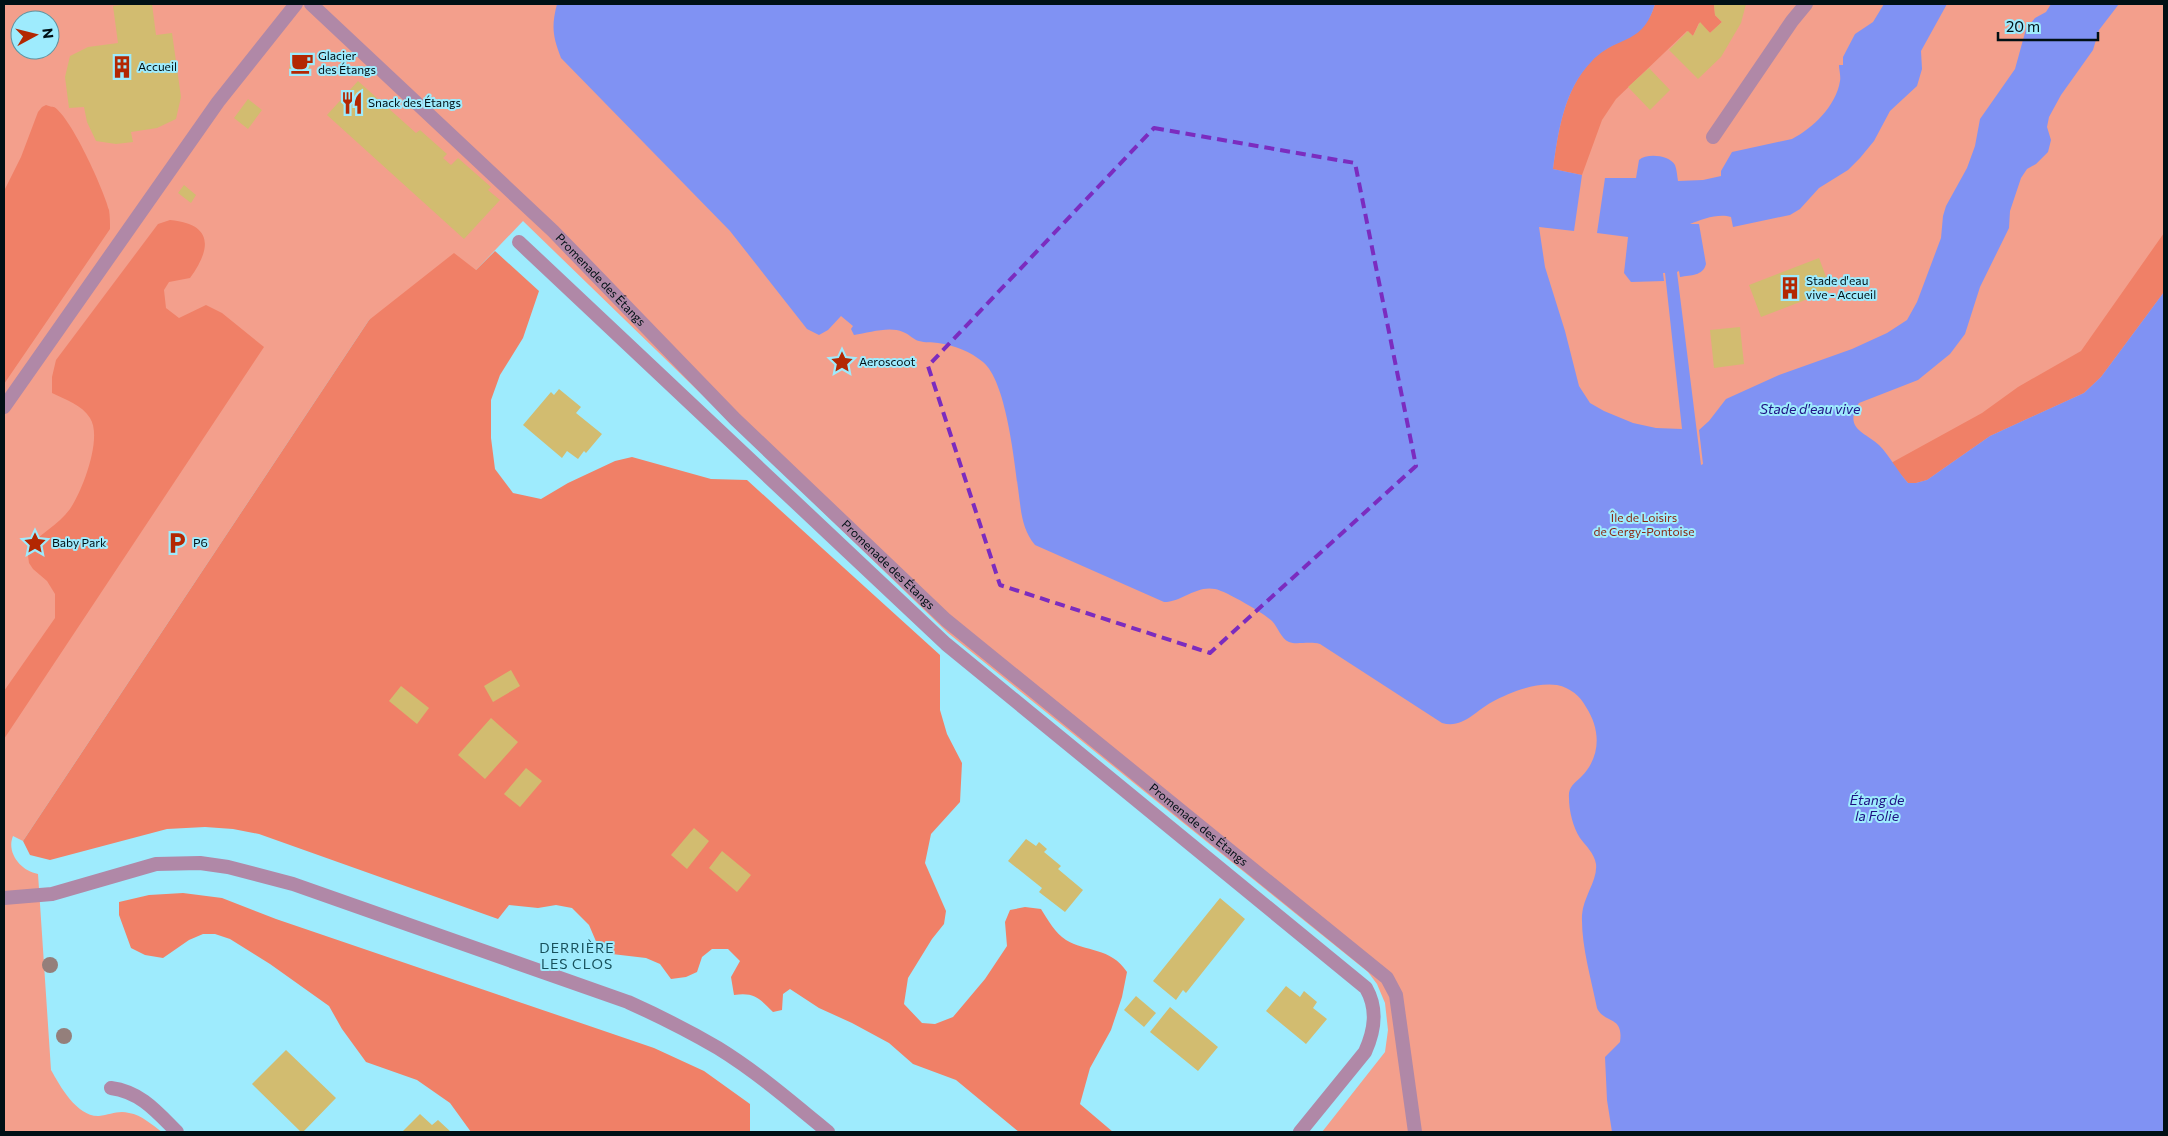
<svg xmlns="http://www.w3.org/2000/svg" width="2168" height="1136" viewBox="0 0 2168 1136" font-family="Commissioner,sans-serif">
<rect width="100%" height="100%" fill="#9eebfd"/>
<path fill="#f39f8c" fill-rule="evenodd" d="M4,4h2160v1128h-842l63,-80 3,-22 -3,-27 -8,-19 -9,-12 -420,-339 -425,-412 -47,49 -107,50 -346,521 -10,-5c-7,17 8,35 25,38l13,196c9,16 26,47 48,46 11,-1 19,-6 30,-3 13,2 23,12 33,19h-158zM20,20h30v30h-30z"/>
<path fill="#f08067" d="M1655,4h59l1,11 7,7 -12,11 -11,-10 -6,13 -6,-5 -71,68 -14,21 -20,55 -29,-6c5,-37 11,-79 38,-108 23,-24 53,-19 64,-57z
M46,105c2,1 7,2 8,2 17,10 50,83 55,103 1,6 1,13 1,19l-106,155v-193l17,-34 17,-45 4,-5z
M170,220c43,4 42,28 20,58l-21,4 -5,8 2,18 13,10 27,-13 16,8 42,34 -260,392v-48l51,-73v-24l-8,-13 -14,-12 -4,-6 -2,-15c13,-14 31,-23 43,-39 12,-17 33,-71 20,-91 -8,-13 -24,-18 -38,-25v-16l4,-17 102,-136z
M2164,233v59l-63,85 -17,16 -94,43 -63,44 -11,3h-8l-17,-20 91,-50 36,-26 63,-36z
M495,251l44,40 -16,47 -23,37 -9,25v38l4,31 18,24 28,6 27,-16 47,-22 17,-4 79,22 36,1 193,175v55l7,24 15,29 -2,39 -29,32 -6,29 21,48 -2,13 -12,15 -24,39 -4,26 18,19 13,1 18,-7 32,-38 22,-33 -2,-24 5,-12 15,-3 16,2c7,11 14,24 25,31 19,12 45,7 61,32l-5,25 -11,33 -21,38 -10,36 33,28h-94l-63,-52 -43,-16 -24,-21 -37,-20 -33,-15 -29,-19 -7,5 -1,16 -9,2c-14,-14 -19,-20 -39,-17l-3,-18 9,-16 -12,-12h-16l-10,8 -5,15 -11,5 -15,2 -11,-15 -14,-6 -34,-4 -14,-8 -9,-21 -17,-17 -16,-3 -18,3 -29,-3 -11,14 -239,-85 -26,-5 -28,-2 -38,2 -117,31 -20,-5 -7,-14 346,-521 85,-67 22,17z
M183,893l39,5 54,21 378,129 50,23 46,33v28h-279l-21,-29 -33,-23 -51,-18 -24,-33 -13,-23 -59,-42 -40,-25 -15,-5h-12l-14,6 -26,18 -18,-3 -14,-7 -12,-33v-13l30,-7z"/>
<path fill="#8092f3" d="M557,4h1098c-13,43 -37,30 -63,57 -28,28 -34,71 -39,108l29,6 -8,56 -35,-4 6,40 20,64 14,55 11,17 14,8 29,12 23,5 26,1 -17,-156h-2l1,8 -33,1 -7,-9 4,-36 -31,-4 8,-55h31l3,-18c8,-7 30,-5 36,5 2,5 2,11 3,16l25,-1 18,-4v-5l11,-19 60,-13c21,-11 44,-33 48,-58 1,-5 -1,-11 -1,-16h4v-8l12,-23 18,-12 11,-18h63l-26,47 1,18 -5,17 -27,25 -16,30 -14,17 -12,12 -29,18 -19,21 -10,6 -57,12 -2,-10c-12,-4 -29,2 -41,7h9l7,40c-3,12 -15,11 -26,13l-1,-6 -2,1 24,193 2,-1 -4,-34 10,-9 17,-22 53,-24 73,-26 35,-16 20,-13 10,-18 24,-64 2,-22 3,-10 21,-38 8,-22 5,-27 35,-50 11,-40 9,-11 11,-6 5,-8h68l-20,26 -6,20 -32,45 -12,22 -2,10 4,13 -3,12 -12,12 -9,5 -6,9 -11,33 -1,17 -29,59 -15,47 -15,20 -32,26 -59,23c-16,26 6,29 20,42 11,11 18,26 29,38h8l11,-3 63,-44 94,-43 17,-16 63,-85v840h-552l-5,-32 -2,-43 15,-15c4,-27 -16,-18 -23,-34 -6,-30 -16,-63 -15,-93 1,-18 16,-35 14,-51 -2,-11 -10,-18 -16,-26 -7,-11 -11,-27 -11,-40 -1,-11 5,-14 12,-21 20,-20 20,-47 5,-70 -6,-11 -15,-19 -29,-22 -21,-3 -47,7 -65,17 -17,9 -29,27 -50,21l-122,-79c-11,-3 -24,1 -31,-2 -8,-3 -11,-15 -17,-21 -7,-7 -46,-30 -57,-32 -19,-4 -33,13 -51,13l-129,-57c-14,-17 -14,-36 -17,-57 -4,-29 -12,-107 -35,-126 -12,-10 -29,-17 -45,-19 -6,-1 -13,0 -19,-2 -5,-1 -10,-7 -16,-9 -14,-6 -34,1 -49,3l-3,-6 2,-3 -12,-10 -13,14 -9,5 -12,-6 -77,-98 -169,-173c-8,-21 -10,-31 -4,-54z"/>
<path fill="#d2bc70" d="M127,4h25l4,31 16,-2 9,64 -5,22 -19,9 -26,4 2,10 -17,2 -20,-3 -9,-19 -3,-15 -15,1 -4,-31 5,-21 18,-9 30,-4 -5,-37z
M1714,4h32l-5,19 -20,34 -23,22 -29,-29 19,-19 5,5 7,-14 10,11 12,-11 -7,-7z
M292,52l20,3 -3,19 -20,-4z
M1649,68l21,22 -20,20 -22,-23z
M358,81l58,52 4,-3 27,24 -4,4 8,7 7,-7 33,29 -3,3 12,10 -36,39 -137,-124z
M248,99l14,11 -14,19 -14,-11z
M184,185l12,10 -5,8 -13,-10z
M1819,258l12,32 -70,27 -12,-32z
M1740,327l4,37 -30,4 -4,-38z
M559,389l22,18 -5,6 26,21 -16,19 -2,-2 -6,8 -11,-8 -5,7 -39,-33 28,-33 3,3z
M511,670l9,16 -27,16 -9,-16z
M401,686l28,22 -12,16 -28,-23z
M491,718l27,24 -33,37 -27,-24z
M526,768l16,13 -22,26 -16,-13z
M694,828l15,13 -22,28 -16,-14z
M1026,839l10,7 3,-4 8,7 -3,3 17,14 -3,3 25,21 -18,22 -26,-20 3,-4 -34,-27z
M722,851l29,24 -14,17 -28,-24z
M1220,898l25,21 -59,74 -3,-3 -7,10 -23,-19z
M1286,986l14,11 4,-6 13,11 -4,6 14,11 -21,25 -40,-33z
M1136,996l20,17 -12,14 -20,-17z
M1170,1007l48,40 -20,24 -48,-39z
M286,1050l50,48 -33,34h-2l-49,-48z
M420,1114l12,11 6,-5 13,12h-49z"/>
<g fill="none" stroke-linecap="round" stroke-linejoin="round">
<path stroke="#b088a7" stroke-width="14" d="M519,242l427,402 420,344c12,21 9,42 -1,64l-65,80
M4,898l48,-4 104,-30 44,-1 28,4 65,17 335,118c31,14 61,29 90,46 39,24 75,55 110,84
M111,1088c30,4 46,24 66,44"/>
<g stroke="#b088a7" stroke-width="14">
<path id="s1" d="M311,4l242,227 182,188 211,201 441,358 9,17 19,137"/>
<path d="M1713,137l79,-116 14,-17"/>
<path d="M4,407l214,-305 78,-98"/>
</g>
</g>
<g fill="#947f7b">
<circle cx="50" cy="965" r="8"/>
<circle cx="64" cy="1036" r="8"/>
</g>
<path fill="none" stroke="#7b2cbf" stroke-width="4" stroke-dasharray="10 6" stroke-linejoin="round" d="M1154,128l201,35 61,303 -206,187 -210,-68 -72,-219z"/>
<defs>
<symbol id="cafe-bare" viewBox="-9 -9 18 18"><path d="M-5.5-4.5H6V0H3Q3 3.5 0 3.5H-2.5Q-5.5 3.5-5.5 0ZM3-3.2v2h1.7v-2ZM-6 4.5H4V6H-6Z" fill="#b32702" stroke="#9eebfd" stroke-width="2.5" paint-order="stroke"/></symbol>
<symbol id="building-bare" viewBox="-9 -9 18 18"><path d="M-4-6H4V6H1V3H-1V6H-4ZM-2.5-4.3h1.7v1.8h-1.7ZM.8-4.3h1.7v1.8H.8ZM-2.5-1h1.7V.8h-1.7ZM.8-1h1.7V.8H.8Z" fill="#b32702" stroke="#9eebfd" stroke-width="2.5" paint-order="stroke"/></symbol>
<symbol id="restaurant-bare" viewBox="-9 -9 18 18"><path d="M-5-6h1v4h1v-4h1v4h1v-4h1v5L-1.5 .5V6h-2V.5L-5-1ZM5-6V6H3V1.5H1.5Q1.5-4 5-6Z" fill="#b32702" stroke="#9eebfd" stroke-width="2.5" paint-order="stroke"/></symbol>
<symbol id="sight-bare" viewBox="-9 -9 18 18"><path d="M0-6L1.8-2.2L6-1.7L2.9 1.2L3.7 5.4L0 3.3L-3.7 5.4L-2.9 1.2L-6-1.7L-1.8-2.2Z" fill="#b32702" stroke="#9eebfd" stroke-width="2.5" paint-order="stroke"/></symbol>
<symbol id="parking-bare" viewBox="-9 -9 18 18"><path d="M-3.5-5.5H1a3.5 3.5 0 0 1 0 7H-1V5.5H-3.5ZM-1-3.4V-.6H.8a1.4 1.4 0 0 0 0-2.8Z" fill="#b32702" stroke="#9eebfd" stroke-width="2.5" paint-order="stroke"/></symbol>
</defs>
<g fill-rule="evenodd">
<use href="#cafe-bare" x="286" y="47" width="32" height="32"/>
<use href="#building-bare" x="106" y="51" width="32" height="32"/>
<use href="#restaurant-bare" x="336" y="87" width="32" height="32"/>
<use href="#building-bare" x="1774" y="272" width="32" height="32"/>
<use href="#sight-bare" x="826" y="346" width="32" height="32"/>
<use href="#sight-bare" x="19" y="527" width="32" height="32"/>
<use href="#parking-bare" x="161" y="527" width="32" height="32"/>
</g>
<g text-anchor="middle" stroke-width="4" stroke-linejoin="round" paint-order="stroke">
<g font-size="12" fill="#001015" stroke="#9eebfd" text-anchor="start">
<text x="318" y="60">Glacier<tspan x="318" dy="14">des Étangs</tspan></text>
<text x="138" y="71">Accueil</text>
<text x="368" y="107">Snack des Étangs</text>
<text x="1806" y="285">Stade d'eau<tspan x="1806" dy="14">vive - Accueil</tspan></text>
<text x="859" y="366">Aeroscoot</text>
<text x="52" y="547">Baby Park</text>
<text x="193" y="547">P6</text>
</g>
<g font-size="12" fill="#001015" stroke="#9eebfd">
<text dy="4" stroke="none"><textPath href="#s1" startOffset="400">Promenade des Étangs</textPath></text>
<text dy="4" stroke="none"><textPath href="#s1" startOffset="805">Promenade des Étangs</textPath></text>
<text dy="4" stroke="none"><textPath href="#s1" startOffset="1210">Promenade des Étangs</textPath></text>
</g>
<g font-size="12" fill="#8b2711" stroke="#9eebfd">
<text x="1644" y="522">Île de Loisirs<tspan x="1644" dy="14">de Cergy-Pontoise</tspan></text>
</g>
<g font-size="14" font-style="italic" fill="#1e1183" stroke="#9eebfd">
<text x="1810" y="414">Stade d'eau vive</text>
<text x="1877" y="805">Étang de<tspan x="1877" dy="16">la Folie</tspan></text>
</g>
<g font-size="14" letter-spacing="1" fill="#17505b" stroke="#9eebfd">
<text x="577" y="953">DERRIÈRE<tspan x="577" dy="16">LES CLOS</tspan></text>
</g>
</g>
<rect width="2168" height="1136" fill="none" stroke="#001015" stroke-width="10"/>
<g transform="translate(35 35) rotate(83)"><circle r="24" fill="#9eebfd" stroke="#5f93a0"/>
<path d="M0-4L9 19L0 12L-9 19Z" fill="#b32702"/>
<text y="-8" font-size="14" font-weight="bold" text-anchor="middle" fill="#001015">N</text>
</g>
<path d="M1998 32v8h100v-8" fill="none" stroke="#001015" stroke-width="2.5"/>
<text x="2006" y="32" font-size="15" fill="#001015" stroke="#9eebfd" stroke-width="4" paint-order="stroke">20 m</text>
</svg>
